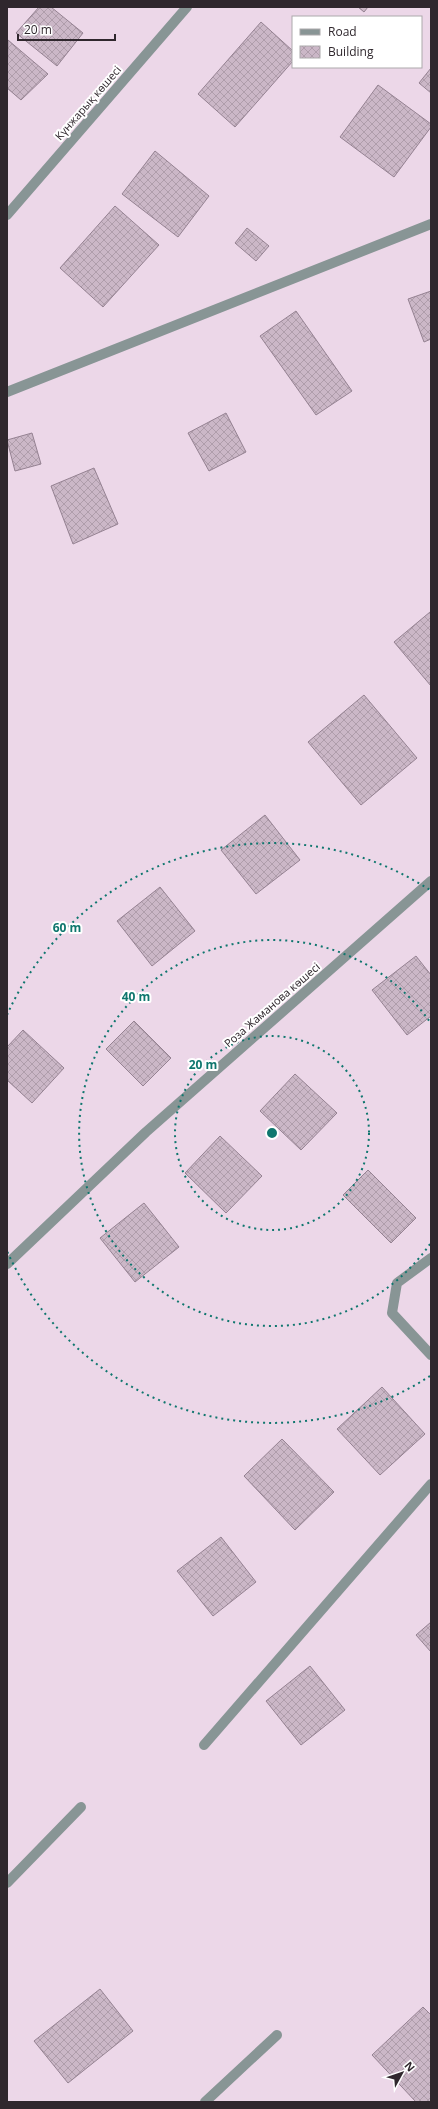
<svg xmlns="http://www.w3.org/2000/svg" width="438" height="2109" viewBox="0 0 438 2109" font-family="'Open Sans',sans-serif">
<defs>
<pattern id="building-cross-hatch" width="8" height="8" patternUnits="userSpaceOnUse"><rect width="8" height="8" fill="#cbb7c7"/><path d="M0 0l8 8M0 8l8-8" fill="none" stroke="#af9dab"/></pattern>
</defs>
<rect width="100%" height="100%" fill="#ecd7e8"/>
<path fill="url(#building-cross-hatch)" stroke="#958292" d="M39,7h12l32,26 -26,33 -41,-33z
M358,7h10l-4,5z
M261,22l32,29v10l-58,66 -37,-33z
M8,40l40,34 -27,26 -14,-12z
M431,68v25l-12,-10z
M378,85l53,39v3l-37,50 -54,-40z
M155,151l54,45 -31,41 -56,-43z
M115,206l44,39 -56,62 -43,-39z
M247,228l22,18 -13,15 -21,-18z
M431,291v48l-7,3 -16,-43z
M296,311l56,80 -36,24 -56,-79z
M226,413l20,39 -37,19 -21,-38z
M32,433l9,31 -26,7 -8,-31z
M94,468l24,56 -45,20 -22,-58z
M430,612l1,1v73l-37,-44z
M364,695l53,63 -56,47 -53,-63z
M265,815l35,45 -44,34 -35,-44z
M160,887l35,44 -43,35 -35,-45z
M416,956l15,19v41l-24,19 -35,-45z
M134,1021l37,37 -28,28 -37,-37z
M23,1030l41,38 -32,35 -25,-23v-33z
M295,1074l42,39 -36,37 -41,-39z
M220,1136l42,40 -36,37 -41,-40z
M368,1170l48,48 -25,25 -48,-48z
M144,1203l35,44 -44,35 -35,-44z
M382,1387l43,47 -45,41 -43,-46z
M282,1439l52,53 -39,38 -51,-54z
M221,1537l35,45 -43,34 -36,-45z
M431,1622v30l-15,-17z
M310,1666l35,44 -44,35 -35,-44z
M100,1989l33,42 -65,52 -34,-42z
M423,2007l8,8v87h-15l-44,-47z"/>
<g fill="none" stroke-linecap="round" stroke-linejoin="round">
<path stroke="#889595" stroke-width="10" d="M7,215l180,-208
M7,392l424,-168
M431,1258l-34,25 -5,30 39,42
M7,1264l139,-132 285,-251
M204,1745l227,-261
M7,1883l74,-76
M205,2102l72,-67"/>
</g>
<g fill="none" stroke="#0f766e" stroke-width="2" stroke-dasharray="2 4">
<circle cx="272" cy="1133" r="97"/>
<path d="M430 1244A193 193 0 1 1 430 1022"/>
<path d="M430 1376A290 290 0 0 1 7 1251M7 1015A290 290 0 0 1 430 890"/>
</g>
<g text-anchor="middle" stroke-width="4" stroke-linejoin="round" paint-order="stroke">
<g font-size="11" fill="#2f272d" stroke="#fff">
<text transform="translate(88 103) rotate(-49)" y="4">Күнжарық көшесі</text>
<text transform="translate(272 1005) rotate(-41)" y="4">Роза Жаманова көшесі</text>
</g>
</g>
<circle cx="272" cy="1133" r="6" fill="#0f766e" stroke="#fff" stroke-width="2"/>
<g font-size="12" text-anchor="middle" font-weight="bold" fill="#0f766e" stroke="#fff" stroke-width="4" stroke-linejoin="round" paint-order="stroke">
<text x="67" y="932">60 m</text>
<text x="136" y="1001">40 m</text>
<text x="203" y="1069">20 m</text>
</g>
<rect width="438" height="2109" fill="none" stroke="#2f272d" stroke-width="16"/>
<rect x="292" y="16" width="130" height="52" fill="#ffffff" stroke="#aca9ab"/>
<rect x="300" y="29" width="20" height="6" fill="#889595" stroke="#aca9ab"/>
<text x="328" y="36" font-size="12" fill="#2f272d">Road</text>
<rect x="300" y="46" width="20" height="12" fill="url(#building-cross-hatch)" stroke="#aca9ab"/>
<text x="328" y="56" font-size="12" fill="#2f272d">Building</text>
<g transform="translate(402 2073) rotate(50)" stroke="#ffffff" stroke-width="3" paint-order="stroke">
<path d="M0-3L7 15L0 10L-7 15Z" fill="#2f272d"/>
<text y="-6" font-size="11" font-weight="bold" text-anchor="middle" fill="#2f272d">N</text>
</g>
<path d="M18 34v6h97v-6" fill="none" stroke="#2f272d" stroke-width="2"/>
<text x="24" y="34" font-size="12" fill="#2f272d" stroke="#ffffff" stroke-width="3" paint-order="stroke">20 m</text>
</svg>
